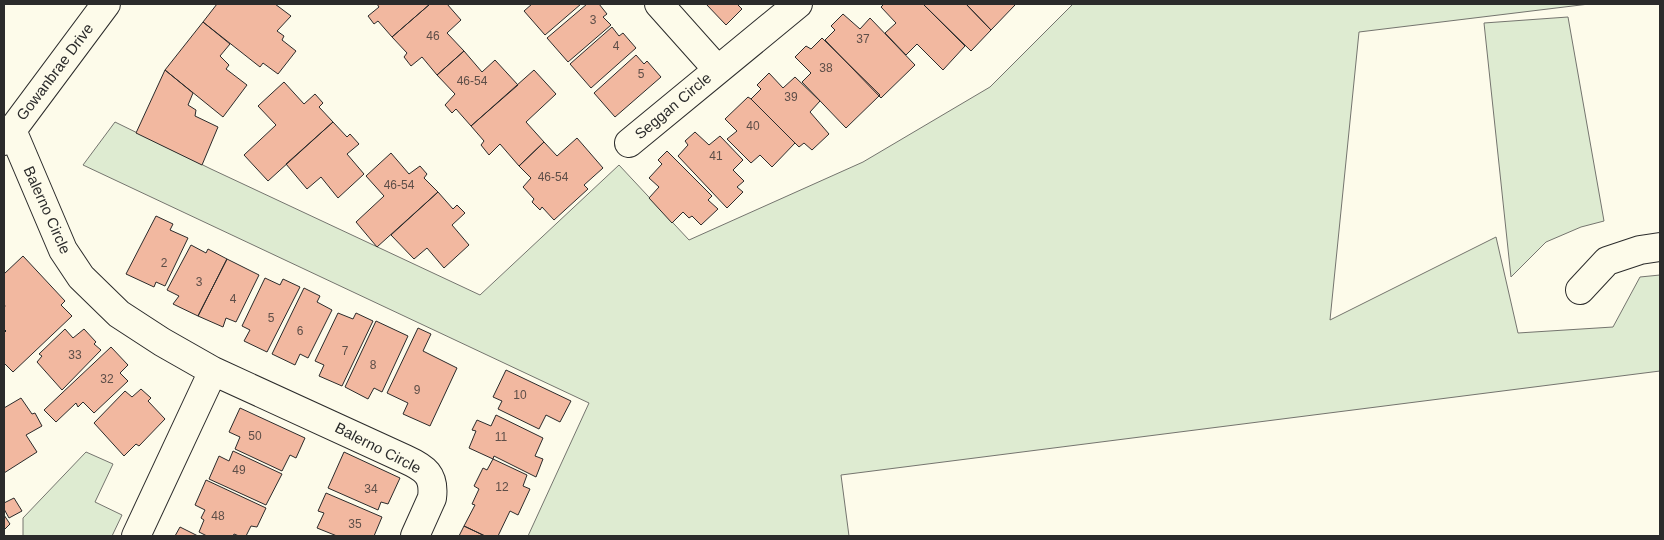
<svg xmlns="http://www.w3.org/2000/svg" width="1664" height="540" viewBox="0 0 1664 540" font-family="Helvetica,sans-serif">
<rect width="100%" height="100%" fill="#fdfbea"/>
<path fill="#deebd1" stroke="#74746e" d="M1073,4h516l-230,28 -29,288 166,-83 22,96 95,-6 27,-50 20,-2v96l-819,104 8,61h-321l61,-133 -506,-238 32,-43 96,47 269,126 139,-130 70,75 174,-78 127,-75z
M1568,17l36,204 -23,6 -35,15 -35,35 -27,-254z
M86,452l27,12 -18,38 27,13 -10,21h-89v-18z"/>
<path fill="#f2b8a0" stroke="#2b2b2b" d="M217,4h58l16,12 -14,15 7,5 -2,4 14,11 -18,23 -15,-11 -3,4 -57,-45z
M377,4h53l-38,33 -14,-16 -4,3 -6,-8 11,-9z
M430,4h17l14,16 -14,13 17,18 -27,24 -15,-18 -11,9 -7,-9 3,-4 -15,-16z
M532,4h49l-36,31 -21,-24z
M587,4h12l8,10 -4,3 8,8 -43,37 -21,-24z
M706,4h31l5,5 -16,16z
M884,4h39l42,42 -22,24 -26,-26 -11,11 -21,-22 11,-10 -15,-16z
M923,4h43l25,26 -20,21z
M966,4h47l2,1 -24,25z
M843,14l17,15 10,-11 45,47 -34,33 -56,-58 10,-10 -4,-4z
M203,22l27,22 -10,12 9,9 -3,4 21,16 -24,32 -58,-47z
M612,27l7,9 4,-3 13,15 -45,40 -21,-24z
M822,38l58,57 -34,33 -44,-46 9,-9 -16,-16 11,-11 5,3z
M464,51l18,21 13,-12 23,25 -47,41 -15,-17 -4,4 -7,-8 10,-11 -18,-19z
M636,55l8,9 3,-3 14,16 -46,40 -21,-24z
M165,70l28,23 -5,12 8,5 -1,6 23,11 -16,38 -66,-32z
M534,70l22,24 -30,28 18,20 -25,24 -19,-22 -11,11 -8,-10 3,-4 -13,-15z
M769,73l14,15 12,-11 25,24 -10,11 19,22 -17,16 -8,-7 -5,4 -48,-48 10,-10 -4,-4z
M284,82l20,22 11,-10 8,9 -4,4 14,15 -65,59 -24,-26 32,-30 -18,-19z
M748,97l3,2 44,44 -23,24 -12,-12 -9,8 -24,-24 10,-8 -12,-12z
M333,122l14,15 3,-3 9,10 -12,10 17,20 -26,24 -17,-21 -14,12 -21,-25z
M695,132l14,13 11,-9 23,24 -10,10 11,11 -7,6 6,5 -16,16 -49,-52 10,-11 -3,-4z
M577,138l26,30 -19,17 4,4 -34,31 -12,-13 -2,3 -8,-8 2,-3 -11,-12 8,-9 -12,-12 25,-24 13,14z
M667,151l45,45 -4,4 10,9 -17,16 -9,-9 -3,2 -6,-6 -11,11 -23,-25 10,-11 -10,-9 13,-14 -4,-4z
M391,153l18,21 11,-8 7,8 -3,4 14,14 -61,55 -21,-25 28,-26 -18,-20z
M438,192l15,17 4,-4 8,8 -13,12 17,20 -25,23 -17,-20 -13,11 -23,-24z
M156,216l17,8 -3,6 18,8 -23,48 -9,-4 -2,5 -28,-13z
M191,245l15,8 2,-4 19,10 -29,57 -25,-12 6,-8 -12,-6z
M23,256l42,45 -4,4 11,11 -59,56 -9,-9v-30l2,-2 -2,-2v-21l1,-2 -1,-2v-30z
M227,259l32,16 -23,47 -10,-4 -3,9 -25,-11z
M265,278l15,7 3,-6 17,8 -33,65 -23,-11 6,-11 -8,-4z
M304,288l16,8 -3,6 15,8 -24,48 -8,-4 -5,11 -23,-11z
M338,313l15,6 3,-6 17,8 -31,65 -23,-10 5,-11 -9,-4z
M376,321l32,15 -26,56 -8,-4 -6,11 -23,-12z
M418,328l13,6 -8,17 34,17 -27,58 -27,-12 5,-11 -21,-10z
M65,329l8,9 11,-9 12,13 -2,2 7,6 -39,40 -25,-28 5,-6 -3,-2z
M111,347l17,18 -8,8 8,8 -34,32 -11,-11 -5,5 -2,-4 -20,19 -12,-12z
M506,370l65,31 -11,21 -14,-7 -7,14 -41,-20 4,-8 -9,-4z
M141,389l10,9 -3,3 17,18 -26,27 -3,-2 -12,12 -30,-33 31,-32 7,6z
M21,398l11,16 3,-1 7,13 -16,9 11,17 -33,21v-66v1z
M240,408l65,30 -9,20 -6,-3 -8,16 -47,-22 5,-12 -11,-5z
M496,415l47,23 -8,18 8,3 -7,18 -42,-21 -1,3 -24,-11 7,-17 -4,-1 5,-10 14,6z
M233,451l49,23 -16,31 -57,-26 10,-23 10,5z
M344,452l56,26 -12,26 -7,-2 -3,8 -50,-22z
M493,459l34,16 -4,11 7,3 -12,26 -8,-4 -12,25h-13l-21,-10 11,-21 -3,-1 7,-15 -5,-3 9,-18 4,2z
M206,480l60,28 -9,19 -6,-1 -5,10h-7l-5,-2 -1,2h-26l-8,-4 5,-12 -3,-2 4,-8 -10,-5z
M326,493l56,24 -8,19h-37l-20,-8 7,-15 -6,-2z
M14,498l8,13 -13,7 -5,-9v-6z
M4,515l6,9 -6,6z
M464,526l21,10h-26z
M180,527l18,9h-23z"/>
<g fill="none" stroke-linecap="round" stroke-linejoin="round">
<defs>
<path id="street" d="M659,4l58,65
M12,130l51,120 18,27 38,37 43,28 51,29 192,88c20,9 30,16 27,39l-17,38
M4,141l102,-137
M629,143l169,-139
M1580,290l27,-29 33,-11 20,-3
M136,536l77,-165"/>
</defs>
<use href="#street" stroke="#2b2b2b" stroke-width="30"/>
<use href="#street" stroke="#fdfbea" stroke-width="28"/>
</g>
<g text-anchor="middle" stroke-width="4" stroke-linejoin="round" paint-order="stroke">
<g font-size="12" fill="#5d4e48">
<text x="593" y="24">3</text>
<text x="433" y="40">46</text>
<text x="863" y="43">37</text>
<text x="616" y="50">4</text>
<text x="826" y="72">38</text>
<text x="641" y="78">5</text>
<text x="472" y="85">46-54</text>
<text x="791" y="101">39</text>
<text x="753" y="130">40</text>
<text x="716" y="160">41</text>
<text x="553" y="181">46-54</text>
<text x="399" y="189">46-54</text>
<text x="164" y="267">2</text>
<text x="199" y="286">3</text>
<text x="233" y="303">4</text>
<text x="271" y="322">5</text>
<text x="300" y="335">6</text>
<text x="345" y="355">7</text>
<text x="75" y="359">33</text>
<text x="373" y="369">8</text>
<text x="107" y="383">32</text>
<text x="417" y="394">9</text>
<text x="520" y="399">10</text>
<text x="255" y="440">50</text>
<text x="501" y="441">11</text>
<text x="239" y="474">49</text>
<text x="502" y="491">12</text>
<text x="371" y="493">34</text>
<text x="218" y="520">48</text>
<text x="355" y="528">35</text>
</g>
<g font-size="15" fill="#2b2b2b" stroke="#fdfbea">
<text transform="translate(55 72) rotate(-53)" y="5">Gowanbrae Drive</text>
<text transform="translate(673 106) rotate(-40)" y="5">Seggan Circle</text>
<text transform="translate(47 210) rotate(66)" y="5">Balerno Circle</text>
<text transform="translate(378 448) rotate(27)" y="5">Balerno Circle</text>
</g>
</g>
<rect width="1664" height="540" fill="none" stroke="#2b2b2b" stroke-width="10"/>
</svg>
